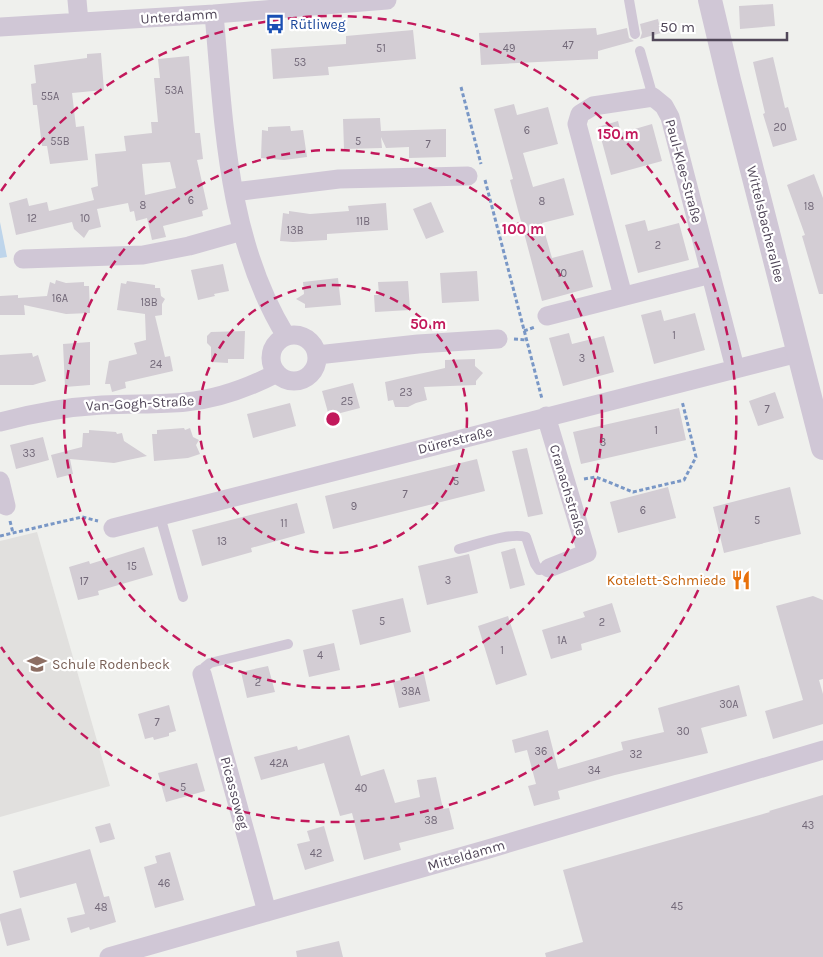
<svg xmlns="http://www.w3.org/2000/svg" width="823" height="957" viewBox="0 0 823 957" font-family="Karla,sans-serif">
<rect width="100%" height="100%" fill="#eff0ed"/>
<path fill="#e1e0de" d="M37,532l73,254 -110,31v-276z"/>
<path fill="#bed5eb" d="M0,222l7,35 -7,1z"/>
<path fill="#d3cdd4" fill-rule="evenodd" d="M773,4l2,22 -35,3 -1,-23z
M658,19l3,14 -21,6 2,-6 -2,-9z
M596,28l1,7 30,-7 2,10 5,3 -36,10v8l-117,6 -2,-32z
M413,30l3,29 -88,8 1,8 -56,4 -2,-30 75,-5v-8z
M101,53l3,37 -32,3 4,34 8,-1 4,34 -38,4 -3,-18h-5l-5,-41h-4l-2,-21 5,-1 -2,-18 53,-7v-4z
M189,56l6,77h5l3,26 -6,1 11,49 -6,2 1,5 -40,10 3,11 -14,3 -5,-22 -11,3 -2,-10 -4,1 -2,-9 -31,6 4,18 -12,3 -5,8 -10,-9 -2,-7 -56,13 -7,-32 18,-5 2,8 18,-4 2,9 45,-11 -3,-12 7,-2 -3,-32 31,-3 -2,-15 28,-3 -1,-11h7l-4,-44h6l-2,-19zM170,162l6,26 -31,7 -3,-31z
M773,57l12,51 3,-1 9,33 -24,7 -10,-33 2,-1 -12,-51z
M514,104l3,11 31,-8 10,37 -35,9 10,34 31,-9 10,37 -32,8 10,35 31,-8 10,37 -51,14 -32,-121 3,-1 -19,-70z
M380,118l1,13 65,-2v28l-37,1v-11l-23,1 -5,-11 1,11 -38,1 -1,-30z
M618,121l3,12 31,-9 10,37 -51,14 -13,-48z
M290,126l1,5 12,-1 4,27 -23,3 -23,-2 1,-28 6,1v-4z
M814,174l9,24v96h-4l-17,-58 3,-1 -18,-50z
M431,202l13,30 -18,7 -13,-30z
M386,203l2,27 -61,4v6l-34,2 -13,-1 3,-28 6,1v-3l21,3 39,-3 -1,-5z
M645,220l3,11 31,-8 10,37 -51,13 -13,-48z
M223,264l6,27 -15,3 1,2 -17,4 -7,-30z
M477,271l2,30 -37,2 -2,-30z
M338,278l3,27 -36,3v-4l-9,-5 8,-5 -1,-12z
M56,280l10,3 18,-1v4h5l1,27 -24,1 -42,-9 1,10h-25v-19l18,-1v3l29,-2 3,-14 5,2z
M127,281l28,4v3h5l1,8 4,3 -3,5v11l-7,1 10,41 5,-1 3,15 -48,11 1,6 -14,4 -2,-8h-5l4,-23 28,-7 -3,-11 12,-3 -1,-26 -28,-4 4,-27 5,1z
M408,281l2,29 -35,2 -1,-17h5l-1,-13z
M661,310l3,11 31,-8 10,37 -51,14 -13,-49z
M245,331l-1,28h-16v4l-17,-1v-15l-4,-4v-7l4,-4z
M569,333l3,11 32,-8 10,36 -51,14 -14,-48z
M90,342v43l-25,2 -2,-43z
M32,353l1,4 5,-2 8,26 -13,4h-33v-30z
M475,359v7l8,7 -7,8v4l-52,2 3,13 -11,3 -8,4h-13l-2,-7 -5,1 -3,-19 60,-14v-8z
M353,383l7,25 -31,8 -7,-25z
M775,392l9,26 -26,8 -9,-25z
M290,403l6,23 -43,12 -6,-24z
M679,408l7,32 -105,24 -8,-32z
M184,428l1,2 5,-2 3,9 6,3 -3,5 4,9 -12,4 -34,3 -2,-27h5v-4z
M89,430l27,2 1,2 5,-1 2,8 23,15 -33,7 -44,-4 3,15 -16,4 -6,-23 31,-8 1,-14h6z
M43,437l6,23 -33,9 -6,-24z
M527,448l16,66 -15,3 -16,-66z
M477,459l8,32 -152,38 -8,-33z
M668,487l8,31 -58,15 -8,-31z
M790,487l11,47 -77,19 -11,-46z
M297,503l8,30 -54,15 1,4 -50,14 -10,-36z
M144,547l9,28 -55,16 1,4 -21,5 -9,-33 20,-6 1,3z
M515,548l10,37 -15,4 -9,-37z
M469,554l9,39 -51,12 -9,-39z
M813,596l10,4v79l-4,1 4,14v30l-50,15 -8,-28 38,-11 -27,-94z
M403,598l8,34 -51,13 -8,-35z
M612,603l9,29 -40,12 1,6 -31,9 -9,-29 43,-13 -2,-5z
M508,616l19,59 -31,10 -18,-59z
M334,643l6,27 -31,7 -6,-27z
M268,666l7,26 -28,6 -6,-26z
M424,674l6,27 -31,7 -6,-26z
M739,685l8,31 -46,12 7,25 -93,22 -57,16 2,8 -26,7 -6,-20 8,-2 -9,-34 -12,3 -3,-13 36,-10 10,39 65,-19 -2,-8 43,-10 -6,-24z
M169,705l7,26 -7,2v3l-15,4 -1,-3 -8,2 -7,-25z
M349,735l12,41 23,-7 11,34 25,-6 -3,-17 19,-3 7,32 6,-1 5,21 -55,14 2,7 -37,10 -12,-47 -12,3 -16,-53 -63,17 -7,-23 43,-11 1,4z
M197,763l8,28 -39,11 -8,-29z
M823,795v162h-277l-1,-4 38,-11 -20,-72 207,-58 -1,-1z
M110,823l5,16 -15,4 -5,-16z
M324,826l10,35 -29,9 -8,-26 13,-3 -3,-10z
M90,849l14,48 5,-1 7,26 -26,8 -1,-3 -18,6 -4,-15 18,-4 -9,-31 -56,15 -7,-27z
M170,852l14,48 -29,8 -11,-41 13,-4 -2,-7z
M21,908l9,32 -23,6 -7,-26v-6z
M339,941l4,16h-46l-1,-6z"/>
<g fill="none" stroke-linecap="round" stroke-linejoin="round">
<path stroke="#7997c6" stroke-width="3" stroke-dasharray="4 2.5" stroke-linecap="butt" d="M461,87l20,77
M485,180l57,219
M524,331l11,-4
M514,339l12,1
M584,479l12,-2 37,15 51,-12 12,-23 -14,-56
M10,521l3,12
M0,536l82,-19 16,4"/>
<path stroke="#d0c7d6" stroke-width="10" d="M629,0l6,34
M640,51l13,46
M160,516l23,81
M459,549c17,-4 50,-17 67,-12l9,27 4,6 10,-2
M202,674l3,-7 5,-4 78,-19"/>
<path stroke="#d0c7d6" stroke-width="19" d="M77,0l2,22
M214,14c10,110 13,226 72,322
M0,27l214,-13 173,-14
M234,192l105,-13 129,-3
M23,259l120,-4 46,-9 53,-15
M623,296l-46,-172 3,-10 13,-8 60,-9 11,9 6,11 65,251
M547,316l164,-42
M271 358a23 23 0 1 1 46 0a23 23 0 1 1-46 0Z
M317,355l101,-11 80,-5
M546,416l41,137 -38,15
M0,422c34,-9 67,-15 102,-17 28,-2 56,0 84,-3 33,-3 62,-14 91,-29
M0,481l6,25
M113,528l685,-175
M202,674l65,238
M109,957l376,-107 338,-100"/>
<path stroke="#d0c7d6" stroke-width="24" d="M710,0l19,80 94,368"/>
</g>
<g fill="none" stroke="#c2185b" stroke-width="2.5" stroke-dasharray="9 6">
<circle cx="333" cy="419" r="134"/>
<circle cx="333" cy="419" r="269"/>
<path d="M1 191A403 403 0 1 1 1 647"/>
</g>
<defs>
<symbol id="bus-bare" viewBox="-9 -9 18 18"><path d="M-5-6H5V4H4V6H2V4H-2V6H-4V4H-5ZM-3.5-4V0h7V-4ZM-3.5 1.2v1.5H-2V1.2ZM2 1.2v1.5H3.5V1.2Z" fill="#1a4fb4" stroke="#fff" stroke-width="2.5" paint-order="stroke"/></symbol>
<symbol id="restaurant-bare" viewBox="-9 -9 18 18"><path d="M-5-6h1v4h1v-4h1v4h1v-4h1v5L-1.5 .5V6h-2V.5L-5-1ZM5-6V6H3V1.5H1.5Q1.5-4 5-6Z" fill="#e8710a" stroke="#fff" stroke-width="2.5" paint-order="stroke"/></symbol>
<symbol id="school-bare" viewBox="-9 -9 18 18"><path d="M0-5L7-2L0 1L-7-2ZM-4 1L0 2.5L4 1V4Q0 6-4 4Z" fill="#8d6e63" stroke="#fff" stroke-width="2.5" paint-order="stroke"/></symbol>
</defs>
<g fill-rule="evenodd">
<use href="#bus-bare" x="261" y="10" width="28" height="28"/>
<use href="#restaurant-bare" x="727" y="566" width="28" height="28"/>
<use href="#school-bare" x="23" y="650" width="28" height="28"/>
</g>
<g text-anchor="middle" stroke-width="4.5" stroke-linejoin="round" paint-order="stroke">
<g font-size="11" fill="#726878">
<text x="568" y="49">47</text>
<text x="381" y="52">51</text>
<text x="509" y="52">49</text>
<text x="300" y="66">53</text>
<text x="174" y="94">53A</text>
<text x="50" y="100">55A</text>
<text x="780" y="131">20</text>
<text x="527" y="134">6</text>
<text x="60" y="145">55B</text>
<text x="358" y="145">5</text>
<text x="428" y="148">7</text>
<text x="191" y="204">6</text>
<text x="542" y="205">8</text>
<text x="143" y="209">8</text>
<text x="809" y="210">18</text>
<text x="32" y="222">12</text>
<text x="85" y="222">10</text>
<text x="363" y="225">11B</text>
<text x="295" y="234">13B</text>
<text x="658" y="249">2</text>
<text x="562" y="277">10</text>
<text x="60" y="302">16A</text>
<text x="149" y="306">18B</text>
<text x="674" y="339">1</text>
<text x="582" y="362">3</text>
<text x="156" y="368">24</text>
<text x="406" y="396">23</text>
<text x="347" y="405">25</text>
<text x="767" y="413">7</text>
<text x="656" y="434">1</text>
<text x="603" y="446">3</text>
<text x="29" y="457">33</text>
<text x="456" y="485">5</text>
<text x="405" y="498">7</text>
<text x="354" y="510">9</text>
<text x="643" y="514">6</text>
<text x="757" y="524">5</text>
<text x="284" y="527">11</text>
<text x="222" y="545">13</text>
<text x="132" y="570">15</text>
<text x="448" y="584">3</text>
<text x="84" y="585">17</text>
<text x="382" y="625">5</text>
<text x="602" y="626">2</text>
<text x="562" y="644">1A</text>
<text x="502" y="654">1</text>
<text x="320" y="659">4</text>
<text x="258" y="686">2</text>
<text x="411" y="695">38A</text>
<text x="729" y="708">30A</text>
<text x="157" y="726">7</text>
<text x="683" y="735">30</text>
<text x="541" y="755">36</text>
<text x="636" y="758">32</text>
<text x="279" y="767">42A</text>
<text x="594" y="774">34</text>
<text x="183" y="791">5</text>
<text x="361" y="792">40</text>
<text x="431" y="824">38</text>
<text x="808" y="829">43</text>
<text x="316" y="857">42</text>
<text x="164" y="887">46</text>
<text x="677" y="910">45</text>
<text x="101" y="911">48</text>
</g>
<g font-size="14" fill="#514759" stroke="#fff">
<text transform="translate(179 16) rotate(-4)" y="5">Unterdamm</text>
<text transform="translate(684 171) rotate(75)" y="5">Paul-Klee-Straße</text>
<text transform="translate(766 224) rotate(76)" y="5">Wittelsbacherallee</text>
<text transform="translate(140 403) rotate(-3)" y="5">Van-Gogh-Straße</text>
<text transform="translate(455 440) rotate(-14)" y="5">Dürerstraße</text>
<text transform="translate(568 490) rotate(73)" y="5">Cranachstraße</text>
<text transform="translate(235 793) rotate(75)" y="5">Picassoweg</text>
<text transform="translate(466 855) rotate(-16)" y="5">Mitteldamm</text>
</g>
<g font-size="14" fill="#164399" stroke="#fff" text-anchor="start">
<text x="290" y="29">Rütliweg</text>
</g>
<g font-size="14" fill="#c56008" stroke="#fff" text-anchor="end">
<text x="726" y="585">Kotelett-Schmiede</text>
</g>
<g font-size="14" fill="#785e54" stroke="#fff" text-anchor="start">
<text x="52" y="669">Schule Rodenbeck</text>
</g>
</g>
<circle cx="333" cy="419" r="8" fill="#c2185b" stroke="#fff" stroke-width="2.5"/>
<g font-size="15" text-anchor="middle" font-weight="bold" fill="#c2185b" stroke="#fff" stroke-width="4.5" stroke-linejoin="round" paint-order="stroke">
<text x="618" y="139">150 m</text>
<text x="523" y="234">100 m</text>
<text x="428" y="329">50 m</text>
</g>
<path d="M653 32v8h134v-8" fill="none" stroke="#514759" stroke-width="2.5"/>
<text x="660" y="32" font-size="15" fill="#514759" stroke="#ffffff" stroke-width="4" paint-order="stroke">50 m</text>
</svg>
